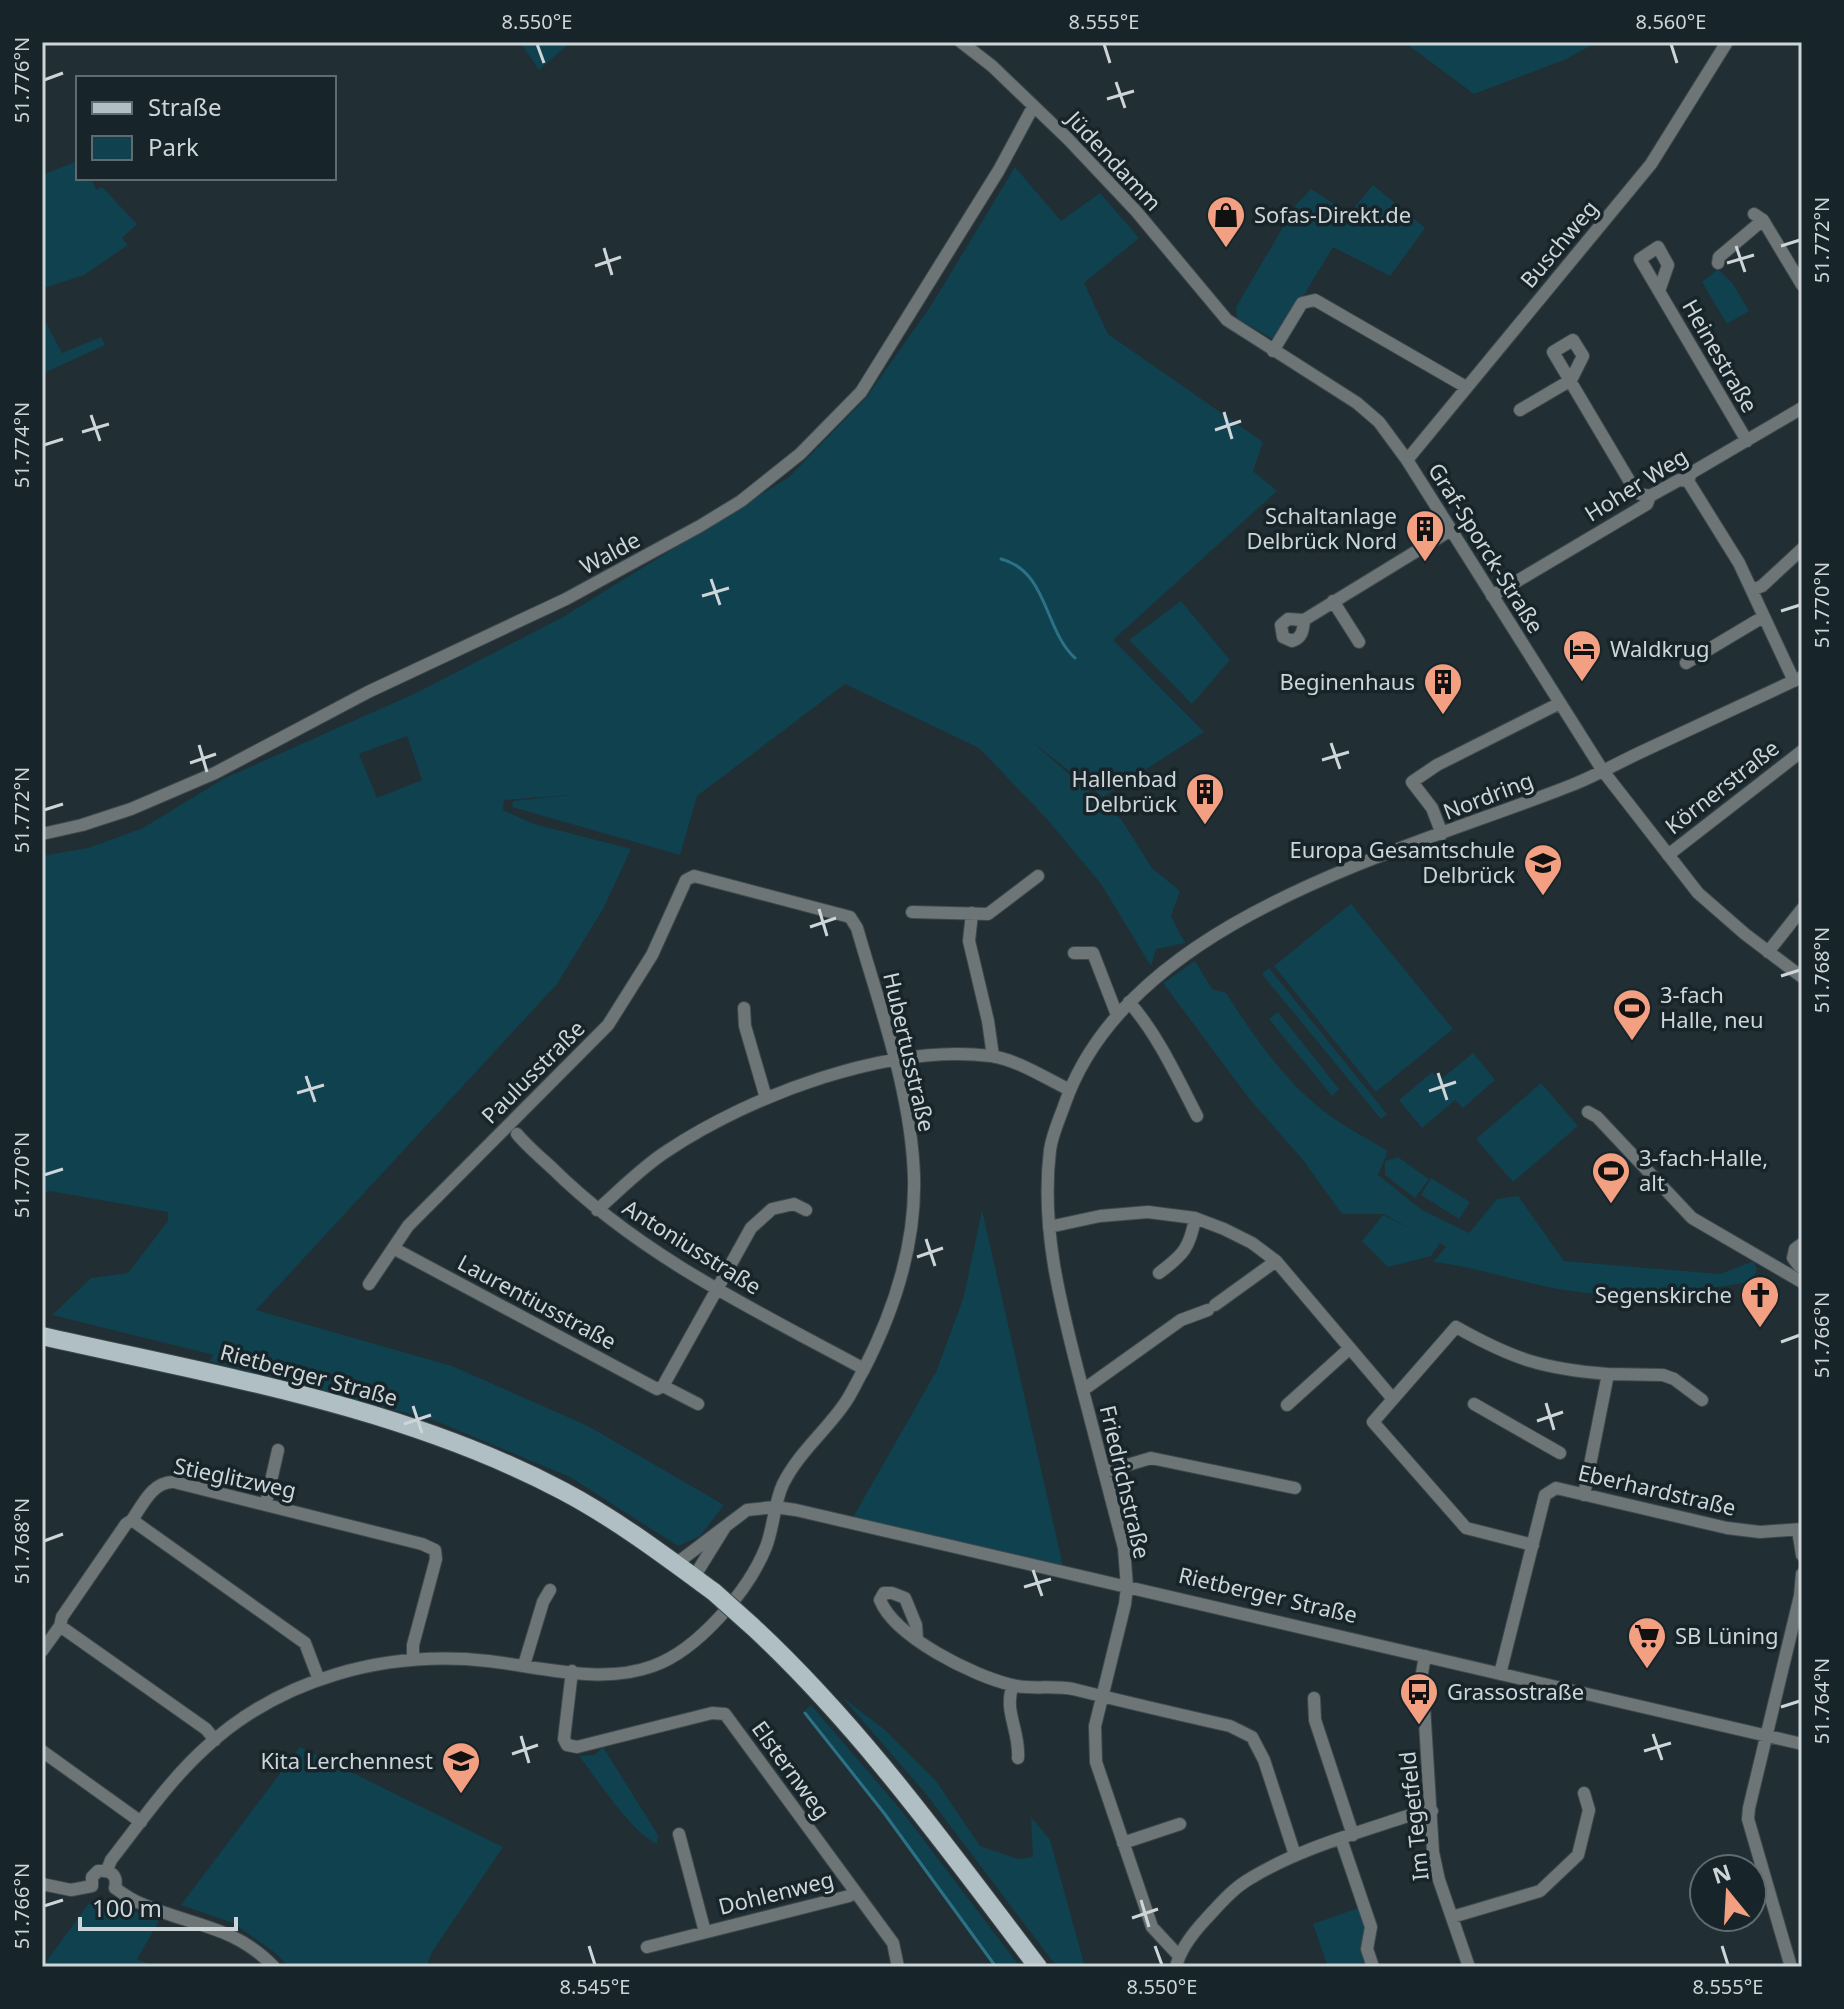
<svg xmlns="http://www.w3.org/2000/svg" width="1844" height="2009" viewBox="0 0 1844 2009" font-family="'Noto Sans',sans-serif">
<rect width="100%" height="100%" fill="#212e33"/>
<path fill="#10414f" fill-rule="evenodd" d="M520,42h51l-32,28z
M1404,42h194l-34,18 -90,34z
M78,161v17h13l5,12 6,-3 35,37 -15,14 6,7 -44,30 -40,13 -2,-3v-110z
M1015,167l46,54 39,-28 39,45 -55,45 24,51 155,108 -10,29 24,20 -164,149 91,92 -101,65 -72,-56 90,78 31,49 28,23 -9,25 14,27 -29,6 -5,17 -50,-82 -55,-66 -67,-70 -134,-64 -148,112 -17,59 -168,-48 1,-6 57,-6 -66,5 -1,10 31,14 97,25 -28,60 -46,75 -301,326 196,56 136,60 136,79 -24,31 -22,10 -108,-69 -137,-57 -224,-59 5,-6 -162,-40 39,-37 37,-5 40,-52v-9l-118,-21 -8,3v-338l46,-8 55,-20 80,-49 193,-86 147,-76 226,-140 77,-79 66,-94zM407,736l15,44 -45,18 -18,-44z
M1373,185l52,43 -35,48 -57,-29 -57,94 -39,-23 -1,-11 60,-102 15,-16 38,25z
M1718,269l15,15 16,27 -22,13 -25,-42z
M42,315l20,38 39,-16 4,8 -63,29z
M1181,601l49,59 -38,44 -63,-64z
M1351,904l102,125 -77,63 -102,-126z
M1195,961l17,28 14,4c28,43 57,87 99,119 19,15 42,26 63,39l-10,24 44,35 47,23 28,-34 21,-3 46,65 156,13 34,-13 3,9 -6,12c-59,9 -119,18 -179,9 -47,-6 -92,-24 -139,-29l13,-15 -6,-4 -9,13 -43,11 -26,-26 21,-26 41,20 -41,-21h-41l-39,-54 -55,-63 -85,-114z
M1269,968l118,146 -6,5 -119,-145z
M1278,1012l61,77 -7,7 -63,-77z
M1473,1053l22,27 -32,28 -8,-8 -33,28 -23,-28 33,-28 8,8z
M1541,1083l37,43 -65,56 -37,-43z
M1398,1157l31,22 -14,19 -30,-23v-14z
M1431,1178l39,24 -11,17 -38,-24z
M982,1210l81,356 -211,-47 85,-149 27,-74z
M842,1697l43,33 51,51 44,65 38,13 15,-2 -2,-40 19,23 35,127h-28l-131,-173z
M811,1705l90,105 119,157h-22l-193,-257z
M300,1747l203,100 -71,105 -6,15h-136l-16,-15 -41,-29 -52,-18z
M603,1747l55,88 -1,9c-25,-11 -60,-65 -78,-88l16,-1z
M90,1902l43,9 26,10 -22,38 12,5 -2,3h-105z
M1361,1907l7,23 1,37h-41l-15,-43z"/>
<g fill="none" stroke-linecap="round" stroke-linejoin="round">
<path stroke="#2c7287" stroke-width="3" d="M1001,559c47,12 43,71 74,99
M805,1713l79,100 112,154"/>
<defs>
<path id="street" d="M961,42l31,24 76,73 68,72 91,109 130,83 22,19 28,38 196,311 95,122 47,41 57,43
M1754,214l9,6 39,65
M1718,263l1,-6 44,-37
M1659,291l9,-26 -10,-18 -18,12 107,182
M1273,351l29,-48 13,-3 151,87
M1520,410l51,-30 12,-24 -10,-16 -20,12 80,135 7,7 10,2
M1407,460l244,-296 76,-122
M1688,481l51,82 55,118
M1688,481l3,-8 111,-65
M1752,590l10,-4 40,-37
M1492,596l155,-92 3,-8 29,-16 9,1
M1333,601l26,41
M1304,620c-1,11 -2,18 -12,21l-9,-4 -2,-12 7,-6 16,1 147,-90
M1686,663l77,-46
M42,834l40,-9 49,-16 84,-36 153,-81 198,-93 134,-73 41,-25 59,-47 61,-62 138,-222 34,-63
M1442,834l-10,-26 -20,-26 25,-17 123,-62
M1668,855l134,-104
M912,912l76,2 50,-38
M972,913l-3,28 19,80 5,35
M1768,952l34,-43
M1074,953h19l24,62
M1129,1002c29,33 48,75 68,114
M744,1008l1,18 21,72
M1588,1112l9,5 95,101 110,64
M517,1134c10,12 23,23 35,34 89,88 203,142 312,201
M597,1210c23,-20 45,-43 70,-59 84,-56 222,-108 324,-95 27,4 54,22 79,34
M1049,1227l51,-11 48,-4 47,6 29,11 28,14 24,18 117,138
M393,1248l264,141 6,-3 35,18
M1799,1266l-6,-8 2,-9 7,-5
M1159,1273c24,-18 31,-25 36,-55
M1215,1305l61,-44
M1608,1374l55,1 11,4 28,21
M663,1386l88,-158 21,-19 22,-5 12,6
M1083,1390l98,-70 27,-10
M1474,1404l86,49
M1287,1405l63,-57
M1104,1472l47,-14 144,30
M266,1503l12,-53
M1798,1530l4,25
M1533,1545l-67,-17 -93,-106 83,-95c57,32 87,42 152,47l-24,121
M677,1563l70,-53 28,-3 21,3 1006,234
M694,1577l31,-50
M60,1626l146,103 9,11
M917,1639l-1,-14 -11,-27 -13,-5h-8l-4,7c15,37 93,76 132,85 19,5 41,0 61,4 52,13 104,25 157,37l22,11 12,23 31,95
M42,1651l18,-25 2,-9 64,-93 6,-4
M1425,1656l-3,17 11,179 6,28 30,87
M524,1665l19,-63 7,-12
M572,1671l-8,68 3,6 10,2 135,-34 13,1 168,229 5,24
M1500,1674l45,-179 11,-7 171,40 33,4 42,-3
M319,1680l-14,-37 -173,-123c11,-16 21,-39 42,-38l248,62 13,6 1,9 -23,86v13
M1013,1685c-10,26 7,45 5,73
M1314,1698l1,22 38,115
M42,1751l99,71
M679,1834l26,98
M1341,1839l30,88 -4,22 6,18
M1123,1843l57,-19
M107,1870l4,-10c29,-37 58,-79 93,-111 76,-71 182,-99 284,-88 53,6 114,24 165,5 45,-16 96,-76 113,-119 8,-21 8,-44 17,-63 16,-32 43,-53 62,-81 7,-10 12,-22 18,-32 31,-60 53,-127 51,-195 -3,-85 -34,-168 -57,-248l-7,-11 -156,-41 -8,4 -34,75 -44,70 -200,201 -39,58
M42,1884l29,6 21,-4
M92,1886v-9l6,-6c13,-1 20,4 17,17
M1702,1886l2,-1
M115,1888c8,6 17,12 27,16 49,22 92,21 132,63
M1452,1917l88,-26 38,-36 11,-45 -5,-17
M647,1947l202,-51 6,-4
M1179,1956l-27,-29 -56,-165 -1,-36 30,-122 2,-17 -3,-39c-14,-53 -28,-107 -42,-161 -20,-78 -42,-156 -32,-237 2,-15 9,-30 14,-44 64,-189 342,-255 508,-321 23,-9 44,-21 67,-32 54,-25 108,-50 163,-76
M1176,1967c4,-18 17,-34 29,-47 14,-15 28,-32 46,-42 51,-31 111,-46 168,-66l13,-1
M1791,1967l-43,-148 1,-11 51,-212 2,-22"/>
<path id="primary" d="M42,1336c176,40 360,70 521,155 53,28 102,65 151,101
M752,1626c109,101 196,223 286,341"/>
</defs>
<use href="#street" stroke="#3d494d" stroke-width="14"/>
<use href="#primary" stroke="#3d494d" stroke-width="20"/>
<use href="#street" stroke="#6e7577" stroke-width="12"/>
<use href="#primary" stroke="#b0bfc4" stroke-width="18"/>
<defs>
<path id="primary-bridge" d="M714,1592l38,34"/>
</defs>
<use href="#primary-bridge" stroke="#3d494d" stroke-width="20" stroke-linecap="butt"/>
<use href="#primary-bridge" stroke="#b0bfc4" stroke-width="18"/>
</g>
<path fill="none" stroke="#cdd5d8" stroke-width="3" d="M537,44l7,19M1104,44l6,19M1671,44l6,19M44,80l19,-7M1116,82l9,26M1107,99l27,-8M1736,246l9,26M1781,246l19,-6M604,248l8,27M1727,263l27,-8M595,266l26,-9M1224,412l8,27M91,415l9,26M1215,430l26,-9M82,432l27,-8M44,445l19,-6M711,579l9,26M702,596l27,-8M1781,611l19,-6M1331,743l9,26M199,745l8,27M1322,760l27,-8M190,763l26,-9M44,810l19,-6M819,909l8,27M810,927l26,-9M1781,976l19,-6M1438,1073l9,27M306,1076l9,26M1429,1091l27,-9M297,1093l27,-8M44,1175l19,-6M926,1239l9,27M917,1257l26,-9M1781,1342l19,-7M1546,1403l8,27M413,1406l9,27M1537,1421l26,-9M404,1424l27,-9M44,1541l19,-7M1033,1570l9,26M1024,1587l27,-8M1781,1707l19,-6M1653,1734l9,26M521,1736l8,27M1644,1751l27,-8M512,1754l26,-9M1141,1900l8,27M44,1906l19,-6M1132,1918l26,-9M589,1946l6,19M1155,1946l7,19M1722,1946l6,19"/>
<defs>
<symbol id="shop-pin" viewBox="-11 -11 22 30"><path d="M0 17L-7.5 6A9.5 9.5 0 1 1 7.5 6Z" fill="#f2a081" stroke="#172429"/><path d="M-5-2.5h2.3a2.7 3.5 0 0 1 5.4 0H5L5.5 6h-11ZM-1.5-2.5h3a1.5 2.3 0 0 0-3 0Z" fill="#111"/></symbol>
<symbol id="building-pin" viewBox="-11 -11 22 30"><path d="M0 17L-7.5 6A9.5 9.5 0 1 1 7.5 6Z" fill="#f2a081" stroke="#172429"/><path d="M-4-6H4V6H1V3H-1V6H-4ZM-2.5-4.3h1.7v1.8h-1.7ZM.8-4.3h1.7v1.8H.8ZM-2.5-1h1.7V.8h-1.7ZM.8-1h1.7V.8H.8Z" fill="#111"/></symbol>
<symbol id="hotel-pin" viewBox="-11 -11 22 30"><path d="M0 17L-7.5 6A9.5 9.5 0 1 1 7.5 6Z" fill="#f2a081" stroke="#172429"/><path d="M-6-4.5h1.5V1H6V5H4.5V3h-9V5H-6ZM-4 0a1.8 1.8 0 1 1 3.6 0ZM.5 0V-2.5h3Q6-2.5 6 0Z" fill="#111"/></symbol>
<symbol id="school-pin" viewBox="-11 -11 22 30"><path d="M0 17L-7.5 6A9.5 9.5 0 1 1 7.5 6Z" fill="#f2a081" stroke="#172429"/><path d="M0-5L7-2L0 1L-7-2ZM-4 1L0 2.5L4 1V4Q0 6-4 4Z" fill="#111"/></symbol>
<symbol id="stadium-pin" viewBox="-11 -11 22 30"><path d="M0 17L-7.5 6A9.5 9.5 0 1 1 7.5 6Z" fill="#f2a081" stroke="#172429"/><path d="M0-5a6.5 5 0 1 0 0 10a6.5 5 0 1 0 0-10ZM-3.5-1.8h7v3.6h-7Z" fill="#111"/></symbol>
<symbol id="church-pin" viewBox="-11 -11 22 30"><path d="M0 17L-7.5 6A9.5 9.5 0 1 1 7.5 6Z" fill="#f2a081" stroke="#172429"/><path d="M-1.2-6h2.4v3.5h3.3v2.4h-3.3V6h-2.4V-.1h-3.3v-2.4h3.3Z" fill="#111"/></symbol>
<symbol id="supermarket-pin" viewBox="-11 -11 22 30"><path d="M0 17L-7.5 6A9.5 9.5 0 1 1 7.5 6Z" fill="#f2a081" stroke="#172429"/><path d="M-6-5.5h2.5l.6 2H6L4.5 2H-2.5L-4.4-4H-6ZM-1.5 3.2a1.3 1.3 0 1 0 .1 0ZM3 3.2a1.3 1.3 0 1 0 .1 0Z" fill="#111"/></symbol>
<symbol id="bus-pin" viewBox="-11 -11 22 30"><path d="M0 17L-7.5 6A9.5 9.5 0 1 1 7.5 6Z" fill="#f2a081" stroke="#172429"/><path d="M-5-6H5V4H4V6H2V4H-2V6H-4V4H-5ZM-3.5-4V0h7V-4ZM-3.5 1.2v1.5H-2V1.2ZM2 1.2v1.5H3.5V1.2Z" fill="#111"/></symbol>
</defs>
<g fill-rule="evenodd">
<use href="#shop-pin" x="1204" y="193" width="44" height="60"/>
<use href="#building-pin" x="1403" y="507" width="44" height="60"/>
<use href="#hotel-pin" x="1560" y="627" width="44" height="60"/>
<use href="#building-pin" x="1421" y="660" width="44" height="60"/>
<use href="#building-pin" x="1183" y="770" width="44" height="60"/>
<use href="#school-pin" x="1521" y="841" width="44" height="60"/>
<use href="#stadium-pin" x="1610" y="986" width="44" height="60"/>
<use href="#stadium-pin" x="1589" y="1149" width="44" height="60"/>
<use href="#church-pin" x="1738" y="1273" width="44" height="60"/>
<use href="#supermarket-pin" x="1625" y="1614" width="44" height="60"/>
<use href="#bus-pin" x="1397" y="1670" width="44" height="60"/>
<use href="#school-pin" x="439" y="1739" width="44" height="60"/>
</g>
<g text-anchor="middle" stroke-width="7" stroke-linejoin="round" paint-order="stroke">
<g font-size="22" fill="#cdd5d8" stroke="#172429">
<text transform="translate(1114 161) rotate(47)" y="8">Jüdendamm</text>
<text transform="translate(1559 244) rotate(-50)" y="8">Buschweg</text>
<text transform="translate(1720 356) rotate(60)" y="8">Heinestraße</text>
<text transform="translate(1636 485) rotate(-32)" y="8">Hoher Weg</text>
<text transform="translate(1486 548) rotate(58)" y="8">Graf-Sporck-Straße</text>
<text transform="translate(610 553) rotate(-28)" y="8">Walde</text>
<text transform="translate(1722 787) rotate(-38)" y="8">Körnerstraße</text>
<text transform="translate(1488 796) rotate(-21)" y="8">Nordring</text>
<text transform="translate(909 1052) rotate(77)" y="8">Hubertusstraße</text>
<text transform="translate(533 1072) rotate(-45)" y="8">Paulusstraße</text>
<text transform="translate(692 1247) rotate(32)" y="8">Antoniusstraße</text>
<text transform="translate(537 1302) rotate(28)" y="8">Laurentiusstraße</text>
<text transform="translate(309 1375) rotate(15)" y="8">Rietberger Straße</text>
<text transform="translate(235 1478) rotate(12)" y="8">Stieglitzweg</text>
<text transform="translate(1125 1482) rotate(77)" y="8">Friedrichstraße</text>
<text transform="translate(1657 1490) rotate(13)" y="8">Eberhardstraße</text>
<text transform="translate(1268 1595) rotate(13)" y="8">Rietberger Straße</text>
<text transform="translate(791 1770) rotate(54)" y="8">Elsternweg</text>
<text transform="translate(1414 1816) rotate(-96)" y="8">Im Tegetfeld</text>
<text transform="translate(776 1893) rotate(-14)" y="8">Dohlenweg</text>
</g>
<g font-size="22" fill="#cdd5d8" stroke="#172429" text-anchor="start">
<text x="1254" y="223">Sofas-Direkt.de</text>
<text x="1397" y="524" text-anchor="end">Schaltanlage<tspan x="1397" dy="25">Delbrück Nord</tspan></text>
<text x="1610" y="657">Waldkrug</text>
<text x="1415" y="690" text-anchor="end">Beginenhaus</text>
<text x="1177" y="787" text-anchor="end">Hallenbad<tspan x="1177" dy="25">Delbrück</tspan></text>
<text x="1515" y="858" text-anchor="end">Europa Gesamtschule<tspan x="1515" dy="25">Delbrück</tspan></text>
<text x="1660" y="1003">3-fach<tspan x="1660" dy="25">Halle, neu</tspan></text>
<text x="1639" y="1166">3-fach-Halle,<tspan x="1639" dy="25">alt</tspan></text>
<text x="1732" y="1303" text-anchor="end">Segenskirche</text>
<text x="1675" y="1644">SB Lüning</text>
<text x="1447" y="1700">Grassostraße</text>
<text x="433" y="1769" text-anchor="end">Kita Lerchennest</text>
</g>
</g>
<rect width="1844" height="2009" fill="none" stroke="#172429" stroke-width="88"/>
<rect x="76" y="76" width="260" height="104" fill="#172429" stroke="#606b6f" stroke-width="2"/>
<rect x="92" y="102" width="40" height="12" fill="#b0bfc4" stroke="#606b6f" stroke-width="2"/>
<text x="148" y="116" font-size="24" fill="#cdd5d8">Straße</text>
<rect x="92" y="136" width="40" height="24" fill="#10414f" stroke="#606b6f" stroke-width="2"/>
<text x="148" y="156" font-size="24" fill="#cdd5d8">Park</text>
<g transform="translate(1728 1893) rotate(342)"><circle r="38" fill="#172429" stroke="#606b6f" stroke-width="2"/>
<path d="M0-6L14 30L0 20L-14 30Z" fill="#f2a081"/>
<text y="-12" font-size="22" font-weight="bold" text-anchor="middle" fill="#cdd5d8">N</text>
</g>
<path d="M80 1917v12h156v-12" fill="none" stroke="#cdd5d8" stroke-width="4"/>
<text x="92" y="1917" font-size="24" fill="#cdd5d8" stroke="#172429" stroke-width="6" paint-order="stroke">100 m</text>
<rect x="44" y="44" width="1756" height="1921" fill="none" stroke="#cdd5d8" stroke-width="3"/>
<g font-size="20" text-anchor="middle" fill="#cdd5d8">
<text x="537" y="29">8.550°E</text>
<text x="1104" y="29">8.555°E</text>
<text x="1671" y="29">8.560°E</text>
<text transform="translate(22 80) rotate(-90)" y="7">51.776°N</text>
<text transform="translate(1822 240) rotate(-90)" y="7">51.772°N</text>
<text transform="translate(22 445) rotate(-90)" y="7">51.774°N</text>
<text transform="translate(1822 605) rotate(-90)" y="7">51.770°N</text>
<text transform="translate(22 810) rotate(-90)" y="7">51.772°N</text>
<text transform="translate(1822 970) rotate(-90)" y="7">51.768°N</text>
<text transform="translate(22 1175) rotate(-90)" y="7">51.770°N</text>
<text transform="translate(1822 1335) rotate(-90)" y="7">51.766°N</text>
<text transform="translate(22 1541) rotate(-90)" y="7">51.768°N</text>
<text transform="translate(1822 1701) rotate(-90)" y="7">51.764°N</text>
<text transform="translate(22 1906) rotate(-90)" y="7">51.766°N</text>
<text x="595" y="1994">8.545°E</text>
<text x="1162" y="1994">8.550°E</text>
<text x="1728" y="1994">8.555°E</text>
</g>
</svg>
